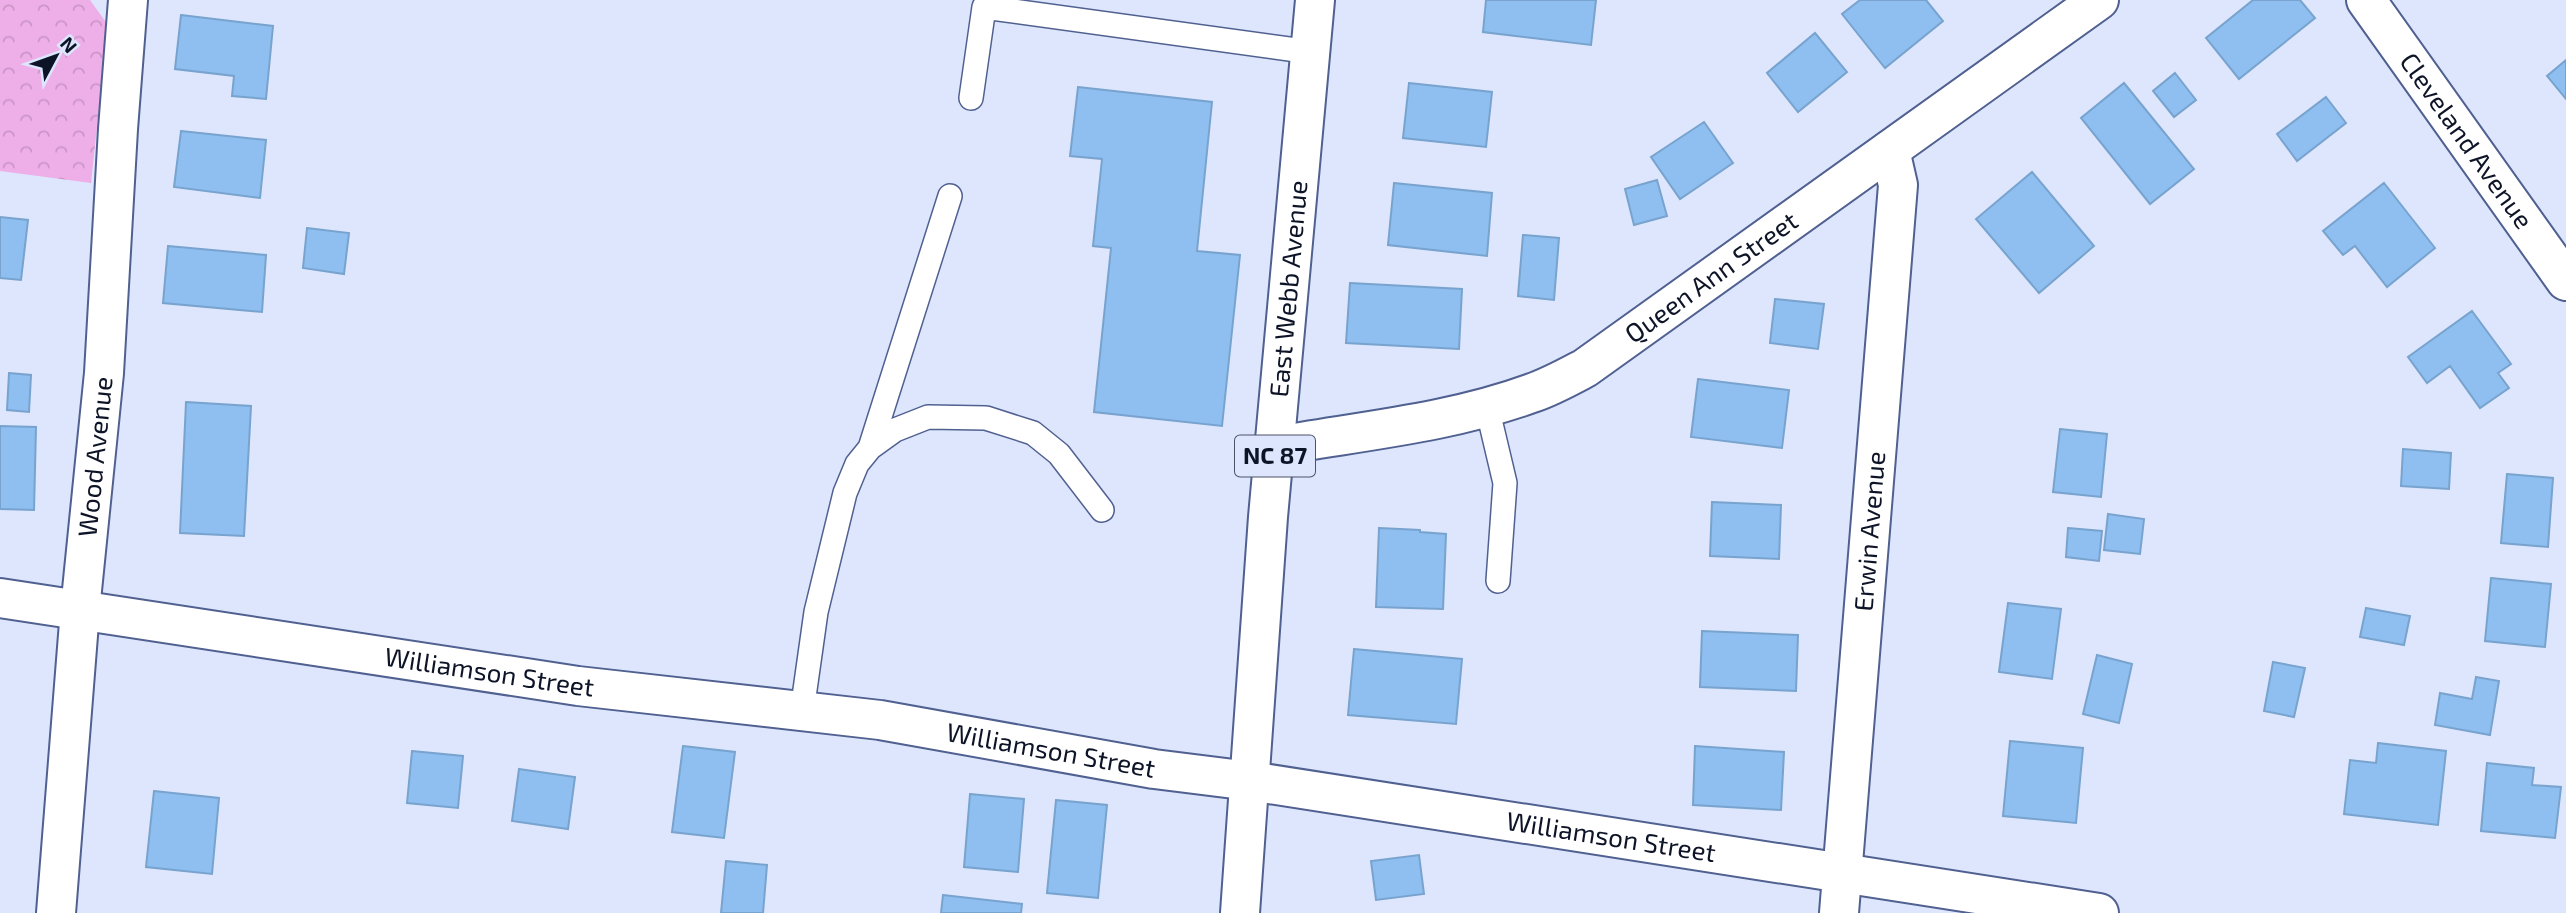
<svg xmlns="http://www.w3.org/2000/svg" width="2566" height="913" viewBox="0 0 2566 913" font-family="'Exo 2',sans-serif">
<defs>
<pattern id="forest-crowns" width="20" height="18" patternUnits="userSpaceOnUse" patternTransform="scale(1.75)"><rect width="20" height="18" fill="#eeaee8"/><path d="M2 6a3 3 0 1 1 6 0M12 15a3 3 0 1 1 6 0" fill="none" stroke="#cb95c7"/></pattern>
</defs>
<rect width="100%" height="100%" fill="#dde6fc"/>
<path fill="url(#forest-crowns)" d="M0,0h90l18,25 -17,158 -91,-12z"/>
<path fill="#8ebff0" stroke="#78a3ce" stroke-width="2" d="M1486,0h110l-5,45 -108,-13z
M1860,0h66l17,21 -58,47 -43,-54z
M2253,0h47l15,18 -76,61 -33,-41z
M181,15l92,11 -7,73 -34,-3 2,-20 -59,-7z
M1815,33l32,39 -49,40 -31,-39z
M2566,60v39l-19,-23z
M2175,73l21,27 -22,17 -21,-26z
M1409,83l83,9 -6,55 -83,-9z
M2124,83l70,86 -44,35 -69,-86z
M1078,87l134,15 -15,149 43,4 -18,171 -128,-14 17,-164 -18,-2 9,-87 -32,-3z
M2326,97l20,26 -49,38 -20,-27z
M1704,122l29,41 -53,36 -29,-42z
M181,131l85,9 -6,58 -86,-11z
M2032,172l62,74 -55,47 -63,-74z
M1657,180l10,36 -33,9 -9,-36z
M1394,183l98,10 -5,63 -99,-11z
M2384,183l51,65 -48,39 -32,-41 -12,9 -20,-24z
M0,217l28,3 -7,60 -21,-2z
M307,228l42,5 -5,41 -41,-6z
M1523,235l36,3 -5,62 -36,-4z
M168,246l98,9 -4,57 -99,-9z
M1350,283l112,6 -3,60 -113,-6z
M1775,299l49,5 -6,45 -48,-6z
M2472,311l39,53 -13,9 11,15 -29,20 -30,-42 -23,17 -19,-26z
M9,373l22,2 -2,37 -22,-2z
M1698,379l91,11 -7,58 -91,-11z
M186,402l65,4 -7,130 -64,-3z
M0,426l36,1 -2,83 -34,-1z
M2060,429l47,5 -6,63 -48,-5z
M2403,449l48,4 -2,36 -48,-3z
M2507,474l46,4 -5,69 -47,-4z
M1712,502l69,3 -2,54 -69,-3z
M2108,514l36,5 -4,35 -36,-4z
M1379,528l41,2v2l26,2 -3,75 -67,-2z
M2068,528l34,3 -3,30 -33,-4z
M2491,578l60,6 -6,63 -60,-6z
M2008,603l53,6 -9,70 -53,-7z
M2366,608l44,8 -6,29 -44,-8z
M1702,631l96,4 -2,56 -96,-4z
M1354,649l108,10 -6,65 -108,-9z
M2097,655l35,9 -13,59 -36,-9z
M2273,662l32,6 -11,49 -30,-6z
M2476,677l23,4 -9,54 -55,-10 5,-32 32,6z
M2010,741l73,7 -7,75 -73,-7z
M2378,743l68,8 -8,74 -94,-11 6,-54 26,3z
M683,746l52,6 -11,86 -52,-6z
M1695,746l89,6 -3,58 -88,-5z
M412,751l51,5 -5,52 -51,-5z
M2487,763l47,5 -2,17 29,2 -6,51 -74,-7z
M519,769l56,8 -7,52 -56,-8z
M154,791l65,7 -7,76 -66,-7z
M970,794l54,5 -6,73 -54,-5z
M1056,800l51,5 -9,93 -51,-5z
M1419,855l5,39 -48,6 -5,-39z
M726,861l41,4 -4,48h-42z
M943,895l79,9 -1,9h-80z"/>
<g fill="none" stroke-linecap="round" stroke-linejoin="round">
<defs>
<path id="lane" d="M971,98l13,-91 327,45
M1487,407l18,76 -7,98
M870,448l80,-252
M802,711l14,-99 29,-119 12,-29 13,-16 25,-18 33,-13 58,1 47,15 26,21 43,56"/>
<g id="street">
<path id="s1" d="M2366,0l200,281"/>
<path id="s2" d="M0,598l578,88 302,34 274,49 96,12 849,132"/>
<path id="s3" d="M56,913l24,-303 24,-237 14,-244 10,-129"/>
<path id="s4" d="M1839,913l59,-728 -8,-35"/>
</g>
<g id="secondary">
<path id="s5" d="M1276,446c85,-15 174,-23 256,-53 18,-6 36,-16 53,-25l514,-368"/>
</g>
<g id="highway">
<path id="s6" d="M1240,913l28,-396 47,-517"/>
</g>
</defs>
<use href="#lane" stroke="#506090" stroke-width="26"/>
<use href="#street" stroke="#506090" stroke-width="42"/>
<use href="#secondary" stroke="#506090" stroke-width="42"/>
<use href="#highway" stroke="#506090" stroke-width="42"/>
<use href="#lane" stroke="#fff" stroke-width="23"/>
<use href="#street" stroke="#fff" stroke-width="38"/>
<use href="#secondary" stroke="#fff" stroke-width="38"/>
<use href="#highway" stroke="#fff" stroke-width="38"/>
</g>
<g text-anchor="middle" stroke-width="5" stroke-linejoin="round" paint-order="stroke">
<rect fill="#dde6fc" stroke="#4c5367" stroke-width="2" x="1235" y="435.5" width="80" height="41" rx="5"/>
<g font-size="24" font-weight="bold" fill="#0e1427">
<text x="1275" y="464">NC 87</text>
</g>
<g font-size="26" fill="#0e1427" stroke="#dde6fc">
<text dy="9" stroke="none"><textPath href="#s1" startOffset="173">Cleveland Avenue</textPath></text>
<text dy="9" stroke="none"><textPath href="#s5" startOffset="476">Queen Ann Street</textPath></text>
<text dy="9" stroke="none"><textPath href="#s6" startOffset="626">East Webb Avenue</textPath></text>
<text dy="9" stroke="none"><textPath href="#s3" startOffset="458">Wood Avenue</textPath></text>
<text dy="9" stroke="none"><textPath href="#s4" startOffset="383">Erwin Avenue</textPath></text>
<text dy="9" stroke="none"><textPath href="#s2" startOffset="495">Williamson Street</textPath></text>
<text dy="9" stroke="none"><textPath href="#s2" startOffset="1062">Williamson Street</textPath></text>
<text dy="9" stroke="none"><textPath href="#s2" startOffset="1629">Williamson Street</textPath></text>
</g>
</g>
<g transform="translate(56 56) rotate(49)" stroke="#dde6fc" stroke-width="5" paint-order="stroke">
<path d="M0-5L12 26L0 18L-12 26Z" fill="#0e1427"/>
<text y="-10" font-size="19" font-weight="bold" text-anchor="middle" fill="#0e1427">N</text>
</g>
</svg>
